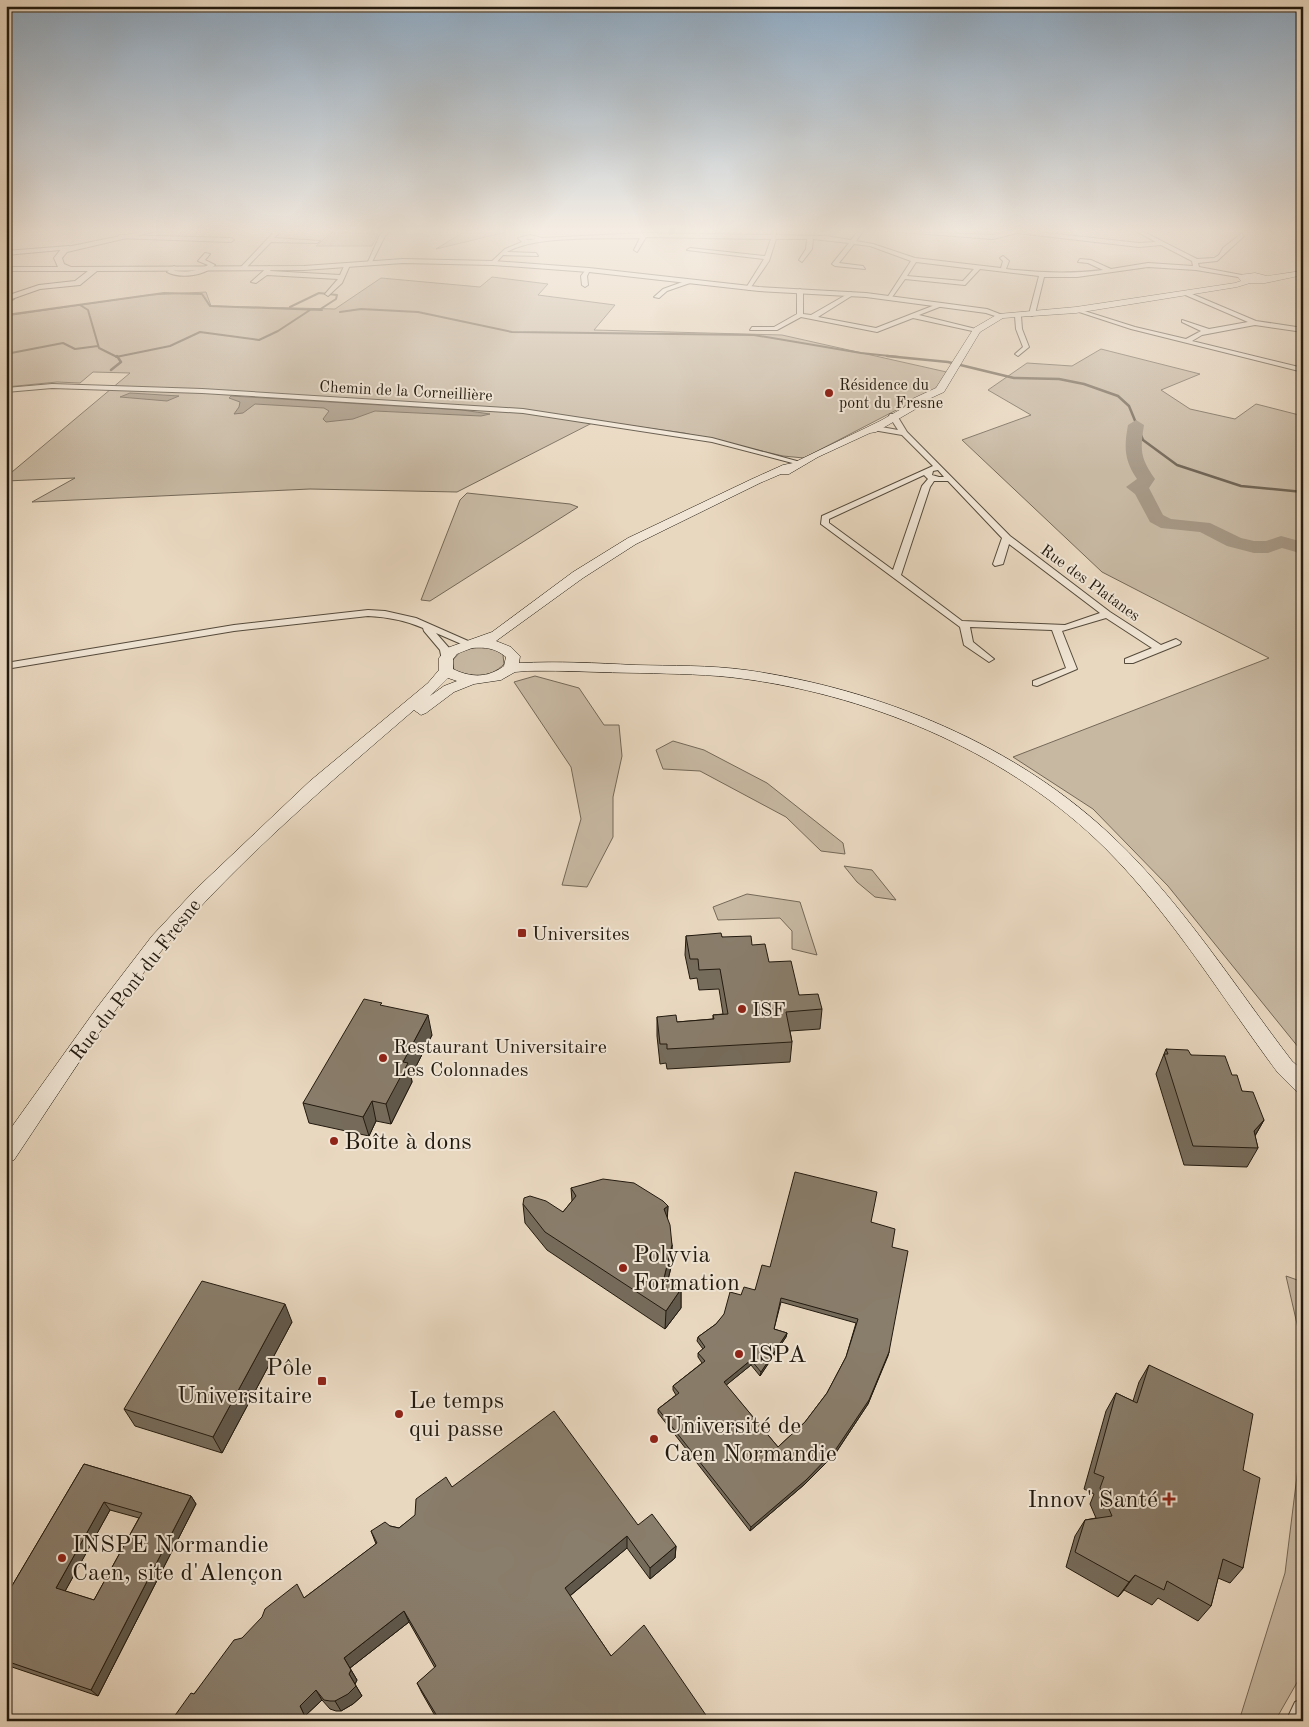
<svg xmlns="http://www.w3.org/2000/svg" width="1309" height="1727" viewBox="0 0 1309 1727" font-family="'Old Standard TT',serif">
<rect width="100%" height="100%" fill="#e9d8c0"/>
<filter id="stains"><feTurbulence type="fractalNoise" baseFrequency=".004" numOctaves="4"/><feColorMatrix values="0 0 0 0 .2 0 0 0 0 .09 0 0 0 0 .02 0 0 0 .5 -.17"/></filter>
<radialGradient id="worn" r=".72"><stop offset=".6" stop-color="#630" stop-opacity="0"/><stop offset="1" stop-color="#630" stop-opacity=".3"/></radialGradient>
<path fill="#c7b8a2" stroke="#746958" d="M467,230h48l-79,19z
M332,232l46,2 -6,12h-56z
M492,277l56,7 -10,11 77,10 -21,25 188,5 169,38 -18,18 -129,67 -21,-2 -99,-23 -88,-12 -139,71 -147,-3 -278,13 43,-24 -69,3v-4l124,-104 -37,-1 -13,11 -23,-1 -51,5v-71l143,-21 57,-3 5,14 124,3 46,-31 99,9z
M1101,349l99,25 -39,16 29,19 45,10 21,-15 47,12v637l-135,-167 -75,-77 -80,-52 256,-99 -167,-86 -140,-132 69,-25 -43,-25 39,-27 45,3z
M467,493l103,11 8,3 -148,94 -9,-1 39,-100z
M476,647h8l15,4 4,4 1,9c-14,15 -33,13 -50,6l-2,-9 8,-9z
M535,676l44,12 25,37h15l3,31 -9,41v40l-26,50 -25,-2 19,-66 -10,-52 -57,-85z
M673,741l31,9 63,33 76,60 2,11 -24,-3 -35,-34 -86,-46 -37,-2 -7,-19z
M844,866l28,4 24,30 -21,-3 -18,-15z
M747,894l53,8 17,53 -25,-6v-18l-12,-13 -62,2 -5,-13z
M1286,1276l17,6v68z
M1303,1427v245l-28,49h-36l46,-148z"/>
<path fill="#a59784" stroke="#716555" d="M130,393l49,3 -12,5 -47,-4z
M231,396l231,14 28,4 -9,2 -106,-5 -22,8 -27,3 -3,-3 6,-8 -5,-3 -69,-4 -12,9 -9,1 5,-7 1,-5 -11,-4z"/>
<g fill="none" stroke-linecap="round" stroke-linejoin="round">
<path stroke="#716555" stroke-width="2" d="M6,304l8,-5 -4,-4
M80,305l8,5 11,38 16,8
M290,307l29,-14 18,2 -1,4 -17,11
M340,312l21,-3 57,3 94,20 242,3 107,18 38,4
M6,315l158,-22 38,1 8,12 112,4
M6,354l57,-11 12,6 23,-3
M116,357l54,-11 30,-14 59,8 19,-9 32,-21"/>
<path stroke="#716555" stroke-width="2.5" d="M887,356l61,6 66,16 45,1 25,5 34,12 11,10 14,34 34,25 64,21 62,6
M111,370l10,-8 -4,-6"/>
<path fill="#a59784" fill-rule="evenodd" d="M1136,420l8,5c-4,25 -4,33 11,54l-6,9 14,27 8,4 39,4 31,15 13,3h12l15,-5 22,6v12l-21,-6 -14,5h-14l-27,-7 -27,-14 -39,-4 -11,-6 -15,-28 -9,-7 11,-8c-13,-19 -13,-32 -9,-54z"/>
<defs>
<path id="minor" d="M8,230h21l-3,2z
M276,230h6l-8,8 46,3 -3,2 -46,-1 -26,27h-4v-2z
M385,230h6l-6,6 -14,28h-4l13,-29z
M772,230h4v5l49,1 26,4 8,-10h5l-8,11 17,3 42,14 86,10 2,-7 -3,-3 3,-2 6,5 -3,8c33,4 64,5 97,1l-15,-7 -10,-1 2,-3 11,1 20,9 37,-6 45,3 -1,-5 -31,-16 -22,2 -122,-14 -24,6 -118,-9 118,5 27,-5 119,13 17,-1 -22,-12h6l57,29 17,-1 5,-3 4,-7 19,-15 2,3 -27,25 -19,2 1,4 48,9 -3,2 -48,-8 -48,-3 -71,10h-33l-9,37 -3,2 -3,-2 10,-38 -59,-7 -15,16 -60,-6 -15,21 -3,-2 24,-37 -41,-15 -16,-2 -15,19 24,3 2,3 -30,-3 -3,-2 17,-21 -36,-4 -1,10 -10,13 -3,-2 7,-11 1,-10h-31l-7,22 -20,29 -3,-2 18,-29 -77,-9 3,-2 75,8 6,-17 -125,-2 -9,15 -3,-2 6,-12c-34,1 -105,-3 -133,14l29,1 2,3 -35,-1 -8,9 -5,-1 15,-14 17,-7 -4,-4 12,-3 12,3 102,-5 127,2zM530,239l5,1h-10zM916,262l58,7 -11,12 -56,-5z
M119,235l112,3 3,2 -3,2 -114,-4z
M69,246l2,3 -65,6v-4z
M205,253l5,1 -5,6 10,5c-11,11 -34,14 -48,7l7,-6 3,2 -3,3c12,1 23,1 34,-6l-10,-4z
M345,264l5,1 -8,18 -14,13 -3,-2 13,-15 -71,-4 -11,8 -5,-1 18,-16 3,2 -2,3 70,4z
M587,268l3,2 -3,6 1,9 -3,2 -3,-2 -1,-9z
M688,280l2,3 -23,8 -8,7 -5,-1 9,-8z
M800,289l3,2v23l8,1 40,-23 2,3 -35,22 58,11 64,-25 2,3 -23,9 61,15 -3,2 -64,-14 -36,14 -76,-15 -24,13h-27l2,-3h22l23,-13v-23z
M1185,291l71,30 47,7v4l-48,-7 -53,10 -10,6 111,27v4l-172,-43 -58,-19 5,-1 57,18 51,12 15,-8 -19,-9v-2l27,9 39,-7 -65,-28z
M1018,314l3,2 1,13 7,18 -11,9 -3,-2 8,-7 -7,-18 -1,-13z
M52,384l150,5 321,20 189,29 92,25 -4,2 -88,-23 -189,-29 -321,-20 -150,-5 -46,4v-4z
M890,414h6l11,18 103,104 100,76 51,33 15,-6 5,3 -1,2 -47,19h-8v-4l27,-11 -46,-30 -44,13 15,38 -40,17 -4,-1v-4l33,-13 -14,-38 -82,-3 3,15 21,17 -5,3 -25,-17 -4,-18 -139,-103 1,-8 111,-50 -31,-31 -29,-5v-4h3l22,4 -9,-14zM938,470l6,7h-5l-7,-2 1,-4zM924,475l4,4 -6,7 -29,84 -64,-47v-4zM934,481h14l54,57 -9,26 2,2 8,-2 6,-20 91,69 -35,12 -103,-4 -61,-46 29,-88z
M368,610l17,1 31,7 59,26 -5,3 -4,-1 -30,-13 14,16 1,9 -1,2h-8l-2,-10 -16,-19 -1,-3c-18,-8 -36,-11 -55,-12l-134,15 -228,38v-6l228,-38z
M1303,1699v22h-17l9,-19z"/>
<path id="tertiary" d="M150,230h11l-94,22 -5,6 2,6 7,3 233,-1 99,-7 90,2 96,7 170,19 107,6 121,16 18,7 -4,2 -15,-5 -120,-16 -107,-6 -170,-19 -96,-7 -90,-2 -99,7 -207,1 -17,14 -40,4 -34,12v-5l33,-11 36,-4 13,-10h-82v-4h52l-4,-9 8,-10z"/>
<path id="secondary" d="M1303,271v4l-38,8h-15l-13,4 -161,26 -73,5 -23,14 -36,60 -24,11 -1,4 -43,25 -6,1 -52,24 -29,17h-8l-21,9 -124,61 -53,34 -87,63 15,6 9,9 -1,7c39,-2 77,0 116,2 37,1 74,0 111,5 134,19 272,75 370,170 67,64 120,148 176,221l11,10v22l-7,-2 -18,-18c-56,-75 -106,-158 -172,-224 -94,-94 -230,-152 -361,-170 -35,-5 -70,-5 -104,-6 -38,0 -76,-3 -114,-2l-12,1 -14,8 -27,4 -20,8 -28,21 -5,2 -7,-5c-86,74 -173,148 -247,234 -57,67 -104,143 -153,216l-8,2v-27l90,-126 56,-73 43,-46 115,-109 118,-98 11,-13v-12l8,-10 45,-16 81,-60 55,-34 124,-59 31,-14 10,-2 87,-42 30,-17v-4l26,-12 38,-60 24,-14 78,-7 159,-24 6,-2 -3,-4 1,-2 16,-2 12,3zM472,648c14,-1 23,0 34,9l-2,9c-16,12 -33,12 -51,3v-10l4,-5zM448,678l9,3 -13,5 -14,10z"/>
</defs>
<use href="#minor" stroke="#544a3b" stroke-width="2"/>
<use href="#tertiary" stroke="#544a3b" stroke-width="2"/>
<use href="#secondary" stroke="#221a0f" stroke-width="1"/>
<use href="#minor" fill="#f1e6d6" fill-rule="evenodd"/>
<use href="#tertiary" fill="#f1e6d6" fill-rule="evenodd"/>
<use href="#secondary" fill="#f1e6d6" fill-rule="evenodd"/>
</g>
<path fill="#766c5c" stroke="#221a0f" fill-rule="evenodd" d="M686,936l36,1 30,8 17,17 30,33 23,14 -2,20 -30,2 2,11 -2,20 -123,7 -1,-6 -6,1 -3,-28v-19l20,5 36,-3v-4l10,-1 -4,-25 -20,1 -2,-12 -7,1 -5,-24z
M382,1006l50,29 -21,41 1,6 -21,42 -15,-3 -7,15 -60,-13 -6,-20z
M1166,1049l25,6 41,20 10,16 22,29 -9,16 3,12 -11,19 -63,-2 -28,-91z
M571,1188l97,18 -1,13 5,26v18l-4,17 13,9v19l-16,21 -118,-79 -22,-27 -2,-19 40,8 9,-11z
M871,1222l21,25 -3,105 -1,4 -20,48 -33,50 -30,30 -55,47 -92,-118v-4l18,-14 -3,-5v-4l29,-23 -4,-6v-4l5,-4 -6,-8 1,-4 18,-13 25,-29 14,-5 15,-23zM781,1302l75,21 -10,34 -19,36 -22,29 -27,25 -52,-62 25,-20 9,11 26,-39 1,-4 -13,-4z
M292,1322l-70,131 -87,-27 -11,-17z
M1149,1365l94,105v98l-13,15 -12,-5 -7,28 -13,15 -40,-23 -6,7 -28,-15 -6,7 -52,-30 9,-31 10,-16 11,-2 -6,-14 4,-10 -10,-5 22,-78 10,-18 17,8 6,-19z
M84,1464l107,32 5,8 -98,192 -92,-31v-69zM110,1510l29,8 -45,82 -29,-9z
M452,1487l186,38 38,21 -1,12 -25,21 -23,-31 -57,48 41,60 99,65h-272l-16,-28 -5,-10 18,-15 -26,-46 -59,46 7,12 -2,4 7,12 -9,8 -12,7h-5l-6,-2 -8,-9 -16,15 -112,-21 48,-56 62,-40 72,-54 -5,-13 19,-5 9,2z"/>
<path fill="#60584b" stroke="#221a0f" d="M428,1015l4,20 -21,41 1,6 -21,42 -5,-20 17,-42z
M372,1101l4,20 -7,15 -6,-19z
M1264,1120l-11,19 1,-8z
M668,1206l-1,19 -3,-16z
M672,1245v18l-8,33v-18z
M681,1289v19l-16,21 1,-18z
M285,1304l7,18 -70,131 -9,-16z
M787,1333l-1,4 -26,39 1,-4z
M889,1352l-21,52 -33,50 -30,30 -55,47 1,-4z
M751,1360v5l-27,22v-5z
M191,1496l5,8 -98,192 -7,-6z
M104,1502l6,8 -47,85 -7,-7z
M627,1536v12l-61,51 -1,-11z
M676,1546l-1,12 -25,21v-11z
M1135,1575l-11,15 -6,7 11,-15z
M404,1611l5,11 -59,46 -6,-10z
M351,1670l6,10 -2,4 -6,-10z
M356,1686l6,10 -9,8 -12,7 -6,-10z
M316,1690l6,10 -16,15 3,6h-2l-7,-15z"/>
<path fill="#897d6b" stroke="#221a0f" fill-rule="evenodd" d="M721,933l1,4 29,-1 1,9 13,-1 4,18 22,-1 8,34 19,-1 4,15 -36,3 6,30 -125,7v-5h-7l-3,-27 19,-2 1,7 37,-3 -1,-4 15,-1 -8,-45 -21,1 -1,-11h-8l-4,-23z
M364,999l18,4 -2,2 48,10 -25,47 5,1 -22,41 -14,-3 -9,16 -60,-14z
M1166,1049l22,1 3,5 34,1 7,19h5l5,16 11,1 11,28 -10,11 4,17 -65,-2 -29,-92h4z
M795,1172l82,20 -6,30 24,7 -3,18 16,4 -19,101 -20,48 -33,49 -30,31 -55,47 -93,-118 21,-16 -6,-7 32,-25 -7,-8 7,-6 -7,-10 18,-13 8,-10 6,-22 11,3 3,-8 11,3 7,-25 8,2zM781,1298l77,21 -12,38 -19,36 -22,29 -27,25 -54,-65 27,-22 10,12 26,-39 -13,-4z
M603,1179l31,4 29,18 5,5 -4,3 6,16 2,20 -8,33 17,11 -15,22 -121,-79 -22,-28 1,-6 6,-2 16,5 17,11 13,-16 -5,-8z
M202,1281l83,23 -72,133 -89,-28z
M1149,1365l104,49 -10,56 17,8 -17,90 -20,-9 -12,47 -44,-25 -3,9 -29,-15 -6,7 -54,-30 10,-32 27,-4 -12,-28 4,-11 -10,-4 22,-80 21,10z
M554,1411l84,114 14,-11 24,32 -26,22 -23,-32 -62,52 46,68 33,-31 66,96h-270l-23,-38 19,-17 -32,-55 -60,47 7,12 -2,4 7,12 -8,8 -13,7h-5l-6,-1 -8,-10 -16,16 7,15h-136l20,-28 3,1 40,-54 8,-2 20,-21 3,-8 32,-25 7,14 73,-55 -6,-12 14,-9 5,4 9,2 16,-13 1,-16 30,-22 6,10z
M84,1464l107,32 -100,194 -85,-29v-65zM104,1502l38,11 -48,87 -38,-12z"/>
<linearGradient id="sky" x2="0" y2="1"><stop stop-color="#8da8c0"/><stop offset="0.49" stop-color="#f5ede3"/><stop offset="1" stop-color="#f5ede3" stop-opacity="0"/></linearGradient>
<rect width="1309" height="471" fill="url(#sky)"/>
<g fill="#8f2418" stroke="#f1e6d6" stroke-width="2">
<circle cx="829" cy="393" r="5"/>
<rect x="517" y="928" width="10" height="10" rx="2.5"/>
<circle cx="742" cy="1009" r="5"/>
<circle cx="383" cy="1058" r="5"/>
<circle cx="334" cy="1141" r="5"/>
<circle cx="623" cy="1268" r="5"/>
<circle cx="739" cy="1354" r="5"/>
<rect x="317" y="1376" width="10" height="10" rx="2.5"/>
<circle cx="399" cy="1414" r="5"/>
<circle cx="654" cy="1439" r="5"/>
<path d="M1166.5 1491.5h5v5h5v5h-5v5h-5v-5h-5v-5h5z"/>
<circle cx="62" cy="1558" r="5"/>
</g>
<g text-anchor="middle" stroke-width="4" stroke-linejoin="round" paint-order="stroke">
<g font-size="16" fill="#221a0f" stroke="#f1e6d6" text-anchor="start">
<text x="839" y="390">Résidence du<tspan x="839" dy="18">pont du Fresne</tspan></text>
</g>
<g font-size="16" fill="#221a0f" stroke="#f1e6d6">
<text transform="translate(406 390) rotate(3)" y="6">Chemin de la Corneillière</text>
<text transform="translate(1091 582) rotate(36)" y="6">Rue des Platanes</text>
</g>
<g font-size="20" fill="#221a0f" stroke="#f1e6d6" text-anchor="start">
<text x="532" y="940">Universites</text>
<text x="752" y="1016">ISF</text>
<text x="393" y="1053">Restaurant Universitaire<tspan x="393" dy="23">Les Colonnades</tspan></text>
</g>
<g font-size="20" fill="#221a0f" stroke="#f1e6d6">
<text transform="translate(135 979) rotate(-52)" y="7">Rue du Pont du Fresne</text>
</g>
<g font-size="24" fill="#221a0f" stroke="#f1e6d6" text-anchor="start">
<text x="344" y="1149">Boîte à dons</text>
<text x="633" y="1262">Polyvia<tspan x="633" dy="28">Formation</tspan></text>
<text x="749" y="1362">ISPA</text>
<text x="312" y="1375" text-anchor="end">Pôle<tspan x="312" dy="28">Universitaire</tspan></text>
<text x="409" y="1408">Le temps<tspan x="409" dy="28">qui passe</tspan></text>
<text x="664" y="1433">Université de<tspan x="664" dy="28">Caen Normandie</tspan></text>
<text x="1158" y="1507" text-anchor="end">Innov' Santé</text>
<text x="72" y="1552">INSPE Normandie<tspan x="72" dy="28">Caen, site d'Alençon</tspan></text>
</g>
</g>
<rect width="1309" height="1727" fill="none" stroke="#e9d8c0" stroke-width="25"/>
<rect x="8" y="8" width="1294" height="1712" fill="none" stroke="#221a0f" stroke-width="2.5"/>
<rect x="12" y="12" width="1284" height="1702" fill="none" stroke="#221a0f"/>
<rect width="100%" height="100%" filter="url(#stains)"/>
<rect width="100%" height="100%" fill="url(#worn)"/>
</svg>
